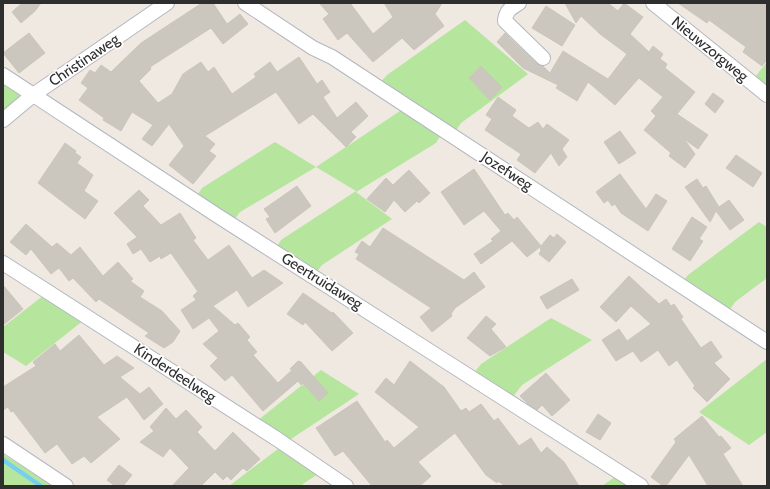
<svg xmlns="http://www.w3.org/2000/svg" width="770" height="489" viewBox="0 0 770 489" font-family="Cabin,sans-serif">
<rect width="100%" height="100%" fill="#efe9e1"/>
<path fill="#b6e59e" d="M465,20l63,54 -67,49 -6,9 -75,-49 7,-8z
M767,62v24l-12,-9z
M3,82l16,11 2,4 -18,17z
M403,109l39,24 -6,10 -80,49 36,27 -70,46 -6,8 -40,-25 5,-8 75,-49 -40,-24 -76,45 -6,8 -38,-23 6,-9 73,-46 41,25z
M759,222l8,5v51l-32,24 -6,9 -46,-30 5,-6z
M44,295l40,25 -58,46 -23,-14v-25z
M551,318l41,22 -70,45 -10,13 -38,-25 7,-9z
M767,359v73l-18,13 -50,-33z
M321,370l38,24 -71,47 -31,-20z
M278,449l40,25 -18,12h-71z
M3,454l50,32h-50z
M615,477l15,9h-28z"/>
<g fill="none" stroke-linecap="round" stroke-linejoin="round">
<path stroke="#75cff0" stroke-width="4.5" d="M3,460l38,26"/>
</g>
<path fill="#cbc7bf" stroke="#cbc5ba" d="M22,3h19l-6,8 -14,12 -9,-11z
M202,3h11l14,21 13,-10 8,10 -25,20 -12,-16 -61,39 1,2 -12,12 19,22 14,-9 11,-20 18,-12 7,10 6,-5 18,27 24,-17 -2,-3 16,-12 7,10 22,-15 18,27 5,-4 8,12 -7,5 14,21 19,-16 12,14 -17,16 5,5 -10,10 -33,-33 -14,10 -23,-32 -71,44 10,8 -6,7 7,5 -23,28 -24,-19 15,-19 -15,-22 -17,22 -10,-7 11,-14 -21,-13 -11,19 -18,-11 1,-2 -25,-18 9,-12 -7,-5 9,-13 5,3 6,-8 10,7 30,-29z
M319,3h31l23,31 20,-17 -9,-14h58l-7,11 9,12 -30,24 -12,-12 -29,24 -26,-29 -9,7 -15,-21 6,-5z
M565,3h43l10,8 6,-8 19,14 -13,17 19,18 4,-6 10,8 -3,5 7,5 -2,4 30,24 -18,22 31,21 -10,14 -14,-10 11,15 -10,14 -16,-12 2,-3 -27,-23 12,-14 -5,-5 12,-14 -24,-19 -24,27 -27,-23 -11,19 -21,-13 2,-3 -35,-17 -26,-26 8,-9 32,31 6,2 7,7 13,-22 45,28 19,-25 -27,-20 -19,-18 -5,7z
M678,3h89v57l-5,6 -19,-14 3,-5 -37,-27 -2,3z
M546,6l29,19 -13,21 -30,-18z
M29,33l16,20 -26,20 -16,-20z
M481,66l21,21 -12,13 -21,-22z
M713,93l11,8 -9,12 -10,-9z
M498,97l18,13 -4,6 17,12 9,-6 5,7 4,-5 22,16 -7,9 5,8 -8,9 -8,-13 -16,20 -18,-13 4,-6 -36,-24 7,-11 -6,-4z
M620,131l16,22 -17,11 -15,-22z
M65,143l11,8 -1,2 6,4 -4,6 16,12 -9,16 14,10 -13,18 -47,-36z
M736,155l26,18 -9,14 -27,-19z
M474,169l31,46 3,-2 6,7 3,-3 24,29 9,-11 4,3 3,-4 9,8 -17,20 -10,-8 2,-3 -1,-4 -13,10 -15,-16 -31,23 -7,-10 19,-13 -2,-2 10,-8 -17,-20 -20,14 -23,-33z
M409,170l21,23 -11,10 -2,-2 -12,11 -11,-12 -9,12 -18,-13 19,-21 7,7z
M620,174l26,35 10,-15 11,7 -19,30 -27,-18 -6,-9 -3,2 -4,-6 -4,3 -8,-11z
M697,179l6,9 3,-2 13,21 10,-7 15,20 -14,10 -14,-19 -6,11 -25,-35z
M297,186l14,20 -36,27 -9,-14 4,-2 -6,-8z
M139,190l10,10 -6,6 18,19 19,-12 16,25 -3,2 15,20 21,-15 23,33 12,-8 19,13 -35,24 -11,-17 -24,16 22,19 3,-2 12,14 -3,3 10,12 -4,3 25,28 14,-13 -2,-1 8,-8 3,1 27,31 -9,8 -16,-18 -2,2 -3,-4 -35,30 -31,-36 -7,6 -15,-15 8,-8 -15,-14 16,-13 -10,-13 -16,11 -12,-19 15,-10 -3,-4 4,-4 4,4 -30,-43 -10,6 -1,-3 -10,6 -9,-13 -8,5 -6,-10 10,-7 -23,-24z
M692,217l15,10 -8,12 4,2 -13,20 -18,-12z
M26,224l26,23 5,-4 14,12 9,-8 23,29 15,-14 15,17 -3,2 14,10 -4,6 22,14 18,20 -7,11 -9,6 -19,-12 4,-3 -50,-34 -3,3 -23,-24 -4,3 -10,-13 -8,6 -20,-25 -5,6 -16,-13z
M383,228l81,52 10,-8 11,15 -30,21 -4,6 1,2 -20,16 -12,-15 11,-9 -75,-49 3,-5 -4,-2 7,-11 8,6z
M629,276l30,28 7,-5 5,7 3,-2 9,13 -2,2 20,29 10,-7 11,16 -8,6 16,16 -23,23 -14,-14 2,-2 -18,-26 -8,6 -11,-16 -17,12 -8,-11 -17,10 -14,-21 17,-11 8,12 24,-17 -20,-18 -15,16 -16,-15z
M572,279l7,11 -32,19 -7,-12z
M3,285l20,24 -20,16z
M303,293l29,20 1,-1 20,21 -21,18 -27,-29 -2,3 -16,-11z
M486,316l10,8 -5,5 15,18 -16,9 -23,-18z
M79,335l25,30 13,-9 17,12 -14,9 20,17 9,-7 14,17 -19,16 -17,-23 -30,20 23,22 -29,24 -7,-7 -12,8 -15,-20 -12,9 -32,-42 -2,1 -3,-5 -5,3v-23l33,-21 -3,-4 22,-18 5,7z
M410,361l34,26 17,24 5,-3 3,4 12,-8 13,17 4,-3 21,28 12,-8 10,15 6,-6 17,15 15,24h-74l-7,-5 -1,2 -11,-8 -31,-42 -37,29 13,14 -11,10h-48l-29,-35 -8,5 -19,-28 41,-27 28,41 2,-2 7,8 25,-21 -44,-35 11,-14 8,7z
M546,373l24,27 -18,16 -10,-11 -5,5 -10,-7 -7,-7z
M166,408l10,11 10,-9 16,17 -5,5 18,19 18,-19 27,27 -13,12 -4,-3 -12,12 -4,-4 -4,4 -8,-8 -14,14h-29l17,-18 -19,-20 -7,9 -23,-15 14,-11 -4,-4z
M598,414l13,9 -11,17 -14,-8z
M702,416l17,21 2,-1 10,12 -8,6 20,32h-35l-19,-31 -23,31h-3l-12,-9 25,-35 -2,-3z
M119,465l13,10 -9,11h-8l-8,-6z"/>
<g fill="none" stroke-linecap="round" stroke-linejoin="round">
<defs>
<path id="street" d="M245,3l68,45 19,9 435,285
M519,3c-8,5 -13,7 -14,18l38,37
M653,3l114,92
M3,75l215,141 423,270
M3,120l30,-25 134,-92
M3,263l274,176 69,47
M3,444l63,42"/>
</defs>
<use href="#street" stroke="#b4b7c1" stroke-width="16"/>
<use href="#street" stroke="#fff" stroke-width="14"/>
</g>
<g text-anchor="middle" stroke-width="3.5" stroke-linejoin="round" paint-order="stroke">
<g font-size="15" fill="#2e2e2e" stroke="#fff">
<text transform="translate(710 49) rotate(39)" y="5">Nieuwzorgweg</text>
<text transform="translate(84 60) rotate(-34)" y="5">Christinaweg</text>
<text transform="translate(507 171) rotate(33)" y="5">Jozefweg</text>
<text transform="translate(322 281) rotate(32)" y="5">Geertruidaweg</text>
<text transform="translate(175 373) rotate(33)" y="5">Kinderdeelweg</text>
</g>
</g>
<rect width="770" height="489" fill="none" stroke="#2e2e2e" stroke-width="8"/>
</svg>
